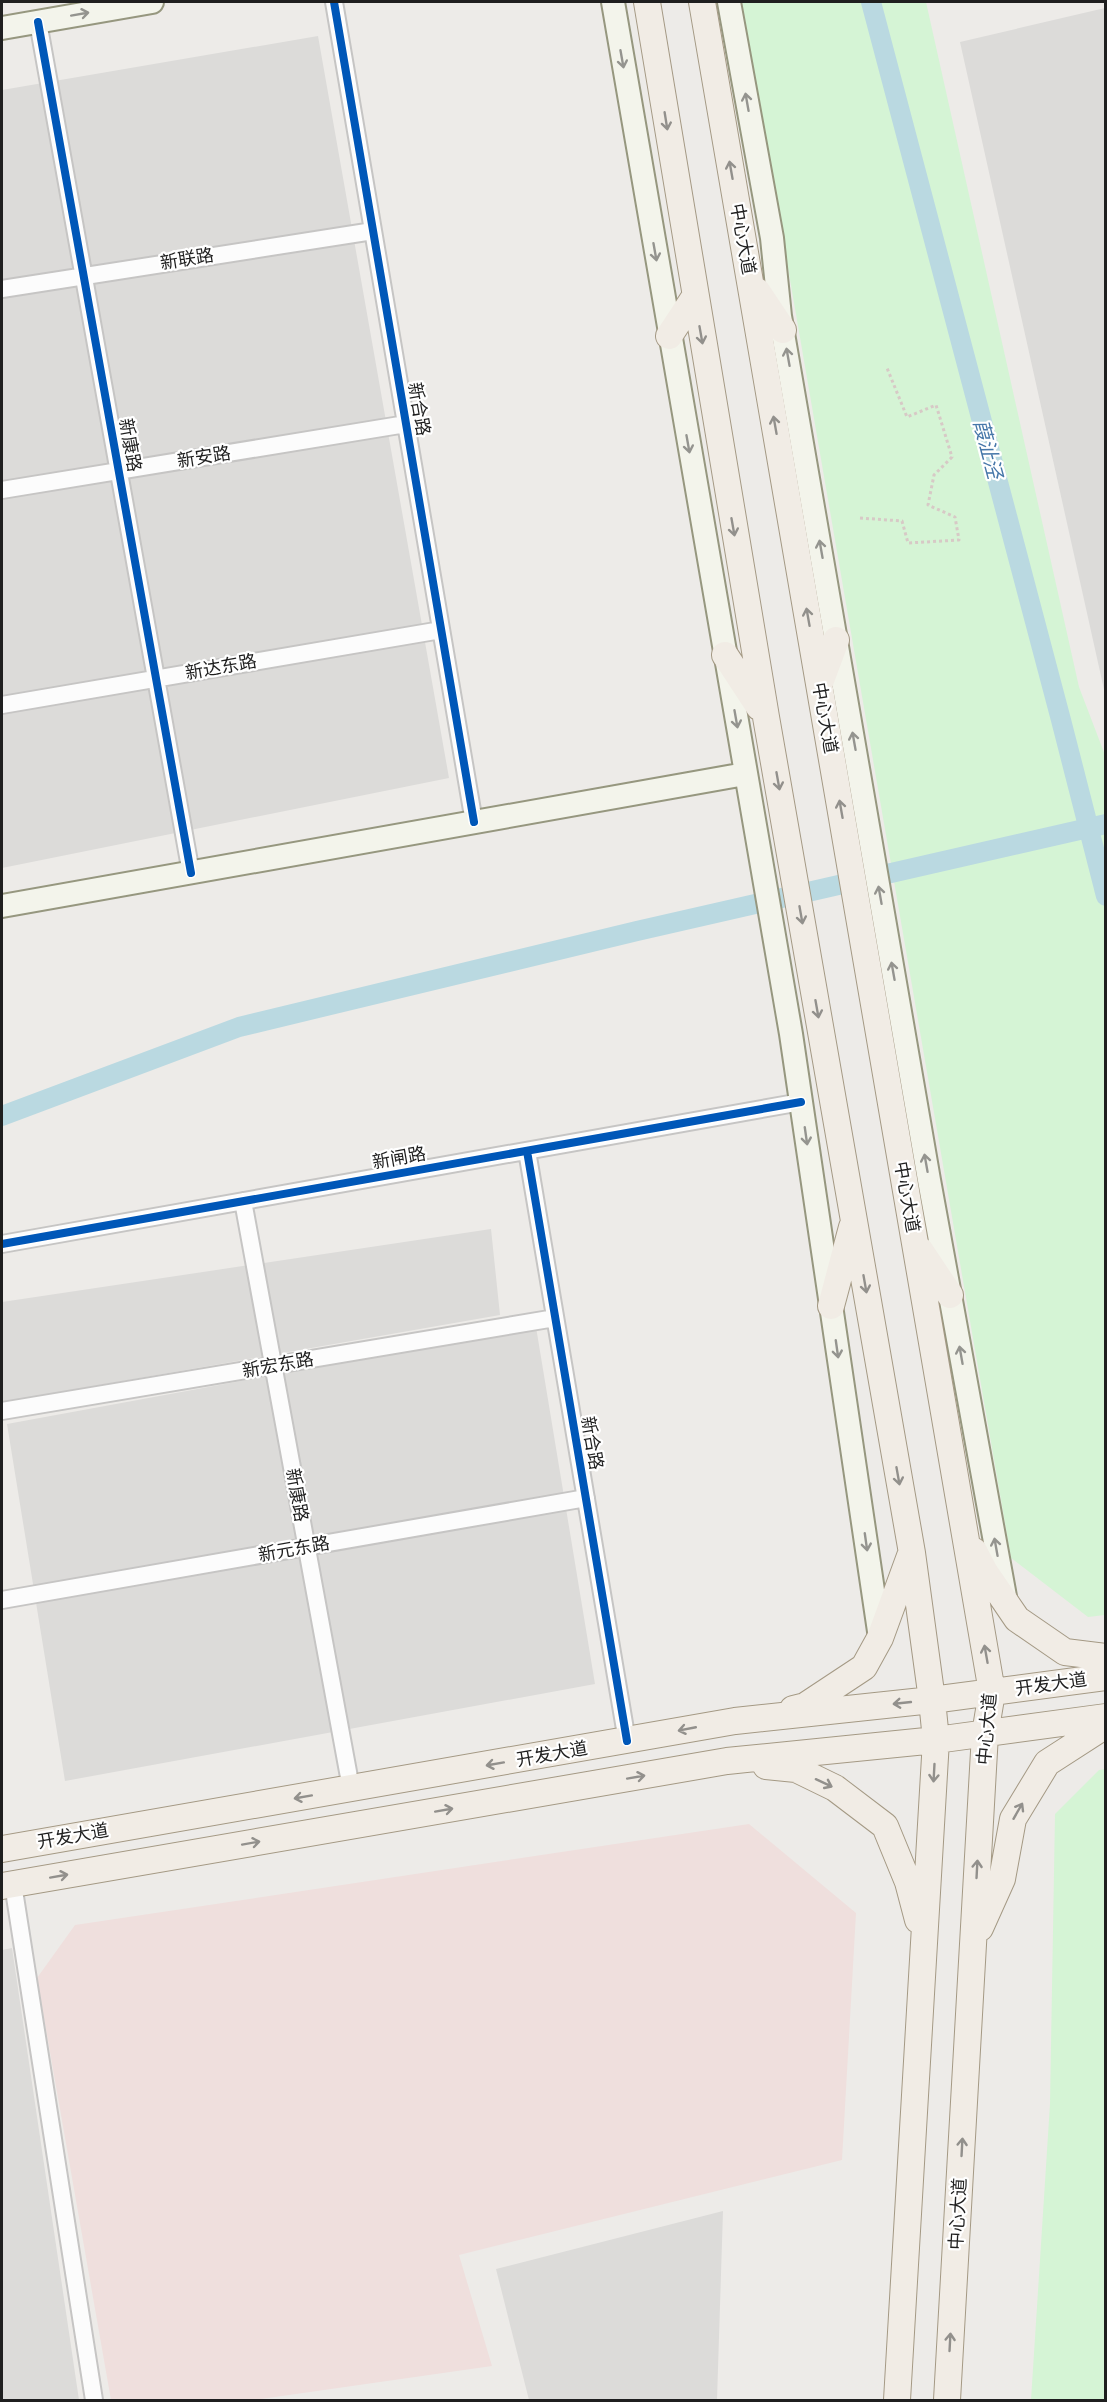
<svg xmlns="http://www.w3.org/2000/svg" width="1107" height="2402" viewBox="0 0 1107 2402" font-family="Signika,'Noto Sans SC',sans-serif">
<rect width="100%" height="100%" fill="#edebe8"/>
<path fill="#dcdbd9" d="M1105,8h1l-1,686 -145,-652z
M318,36l131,742 -447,90v-778z
M491,1229l9,86 -498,87v-100z
M536,1327l59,357 -530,97 -58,-357z
M12,1948l67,452h-77v-450z
M723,2211l-6,189h-188l-33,-131z"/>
<path fill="#efdfdd" d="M749,1824l107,89 -14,247 -383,95 33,111 -238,34h-143l-74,-422 38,-53z"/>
<path fill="#d5f4d5" d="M742,2h184l153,685 26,68v860l-17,2 -77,-59z
M1105,1769v631h-74l19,-296 5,-290 44,-44z"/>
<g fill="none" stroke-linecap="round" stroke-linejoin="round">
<path stroke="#bad9e1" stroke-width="20" d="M871,2l190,718 45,176
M2,1116l237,-89 398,-96 469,-107"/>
<defs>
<path id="street" d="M334,2l140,820
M38,22l153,851
M2,289l371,-58
M2,490l404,-66
M2,705l439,-75
M527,1151l100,590
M243,1201l108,587
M2,1244l799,-142
M2,1411l553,-93
M2,1600l584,-102
M13,1884l81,516"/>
<path id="secondary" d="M613,2l178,1032 89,604
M729,2l43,236 8,78 149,864 77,422
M2,28l150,-26
M2,906l743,-132"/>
<path id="primary" d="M647,2l119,715 146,836 20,147 4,40 -39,660
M702,2l290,1690 -7,42 -38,666
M757,291l26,39
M669,336l25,-38
M725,655l34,52
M820,683l16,-43
M920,1250l30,45
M831,1306l21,-79
M974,1551l11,21 32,47 48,33 41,5
M793,1709l12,-3 59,-39 16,-29 30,-82
M766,1766l30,3 39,19 50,38 23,56 10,38
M2,1849l733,-128 197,-21 174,-23
M2,1886l725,-125 209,-21 170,-23
M980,1928l22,-49 11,-60 34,-56 59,-38"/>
</defs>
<use href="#street" stroke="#c6c5c4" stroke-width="20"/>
<use href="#secondary" stroke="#96977f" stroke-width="26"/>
<use href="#primary" stroke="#a49984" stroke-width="28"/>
<path stroke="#d7c9c6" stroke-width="3" stroke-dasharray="3 3" stroke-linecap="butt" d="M860,518l42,3 6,22 51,-3 -4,-23 -27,-12 6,-30 18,-18 -16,-52 -29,12 -20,-49"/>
<use href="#street" stroke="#fcfcfc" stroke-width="16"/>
<use href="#secondary" stroke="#f3f4eb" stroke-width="22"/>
<use href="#primary" stroke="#f1ece5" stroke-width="26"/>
<defs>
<path id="cycleway" d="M334,2l140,820
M38,22l153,851
M527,1151l100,590
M2,1244l799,-142"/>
</defs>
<use href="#cycleway" stroke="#fff" stroke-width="11"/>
<use href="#cycleway" stroke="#0057b8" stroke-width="8"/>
</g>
<defs><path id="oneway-shaft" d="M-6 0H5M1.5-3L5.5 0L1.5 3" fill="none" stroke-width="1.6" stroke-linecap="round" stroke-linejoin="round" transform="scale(1.5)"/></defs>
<g stroke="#94948f">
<use href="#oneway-shaft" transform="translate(80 14) rotate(-10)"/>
<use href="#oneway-shaft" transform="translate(622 59) rotate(80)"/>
<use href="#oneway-shaft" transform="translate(747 102) rotate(-100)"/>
<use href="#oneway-shaft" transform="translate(655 252) rotate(80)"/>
<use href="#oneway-shaft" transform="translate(788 357) rotate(-100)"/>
<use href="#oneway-shaft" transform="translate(688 444) rotate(80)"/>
<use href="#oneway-shaft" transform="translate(821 549) rotate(-100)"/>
<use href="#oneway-shaft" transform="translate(736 719) rotate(80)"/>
<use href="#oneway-shaft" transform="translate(854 741) rotate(-100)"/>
<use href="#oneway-shaft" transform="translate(880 895) rotate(-100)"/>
<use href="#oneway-shaft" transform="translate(893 971) rotate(-100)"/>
<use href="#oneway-shaft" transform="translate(806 1136) rotate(82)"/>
<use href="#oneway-shaft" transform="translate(926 1163) rotate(-100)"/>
<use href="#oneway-shaft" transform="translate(837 1349) rotate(82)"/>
<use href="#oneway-shaft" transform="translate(961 1355) rotate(-100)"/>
<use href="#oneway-shaft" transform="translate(866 1542) rotate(82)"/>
<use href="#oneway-shaft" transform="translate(996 1547) rotate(-100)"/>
</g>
<g stroke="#92908c">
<use href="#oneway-shaft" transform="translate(666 121) rotate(81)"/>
<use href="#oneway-shaft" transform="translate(731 170) rotate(-100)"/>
<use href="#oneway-shaft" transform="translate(701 335) rotate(80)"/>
<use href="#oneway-shaft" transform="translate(775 425) rotate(-100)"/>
<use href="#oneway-shaft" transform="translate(733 527) rotate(80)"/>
<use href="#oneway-shaft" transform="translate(808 617) rotate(-100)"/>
<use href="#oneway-shaft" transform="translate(778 781) rotate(80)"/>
<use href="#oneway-shaft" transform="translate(841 809) rotate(-100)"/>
<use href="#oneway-shaft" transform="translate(801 915) rotate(80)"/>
<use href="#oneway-shaft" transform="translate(817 1009) rotate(80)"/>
<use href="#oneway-shaft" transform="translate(865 1284) rotate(80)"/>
<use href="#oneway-shaft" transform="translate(898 1476) rotate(80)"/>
<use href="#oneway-shaft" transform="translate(986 1654) rotate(-100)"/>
<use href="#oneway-shaft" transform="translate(902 1703) rotate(174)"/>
<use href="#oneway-shaft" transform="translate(687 1729) rotate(169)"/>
<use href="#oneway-shaft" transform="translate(495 1764) rotate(170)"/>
<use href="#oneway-shaft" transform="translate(934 1773) rotate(93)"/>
<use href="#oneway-shaft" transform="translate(636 1777) rotate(-10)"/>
<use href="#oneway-shaft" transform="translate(824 1783) rotate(25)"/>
<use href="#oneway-shaft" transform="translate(303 1797) rotate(170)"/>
<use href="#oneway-shaft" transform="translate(444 1810) rotate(-10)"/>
<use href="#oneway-shaft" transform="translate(1018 1811) rotate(-60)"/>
<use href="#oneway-shaft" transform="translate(251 1843) rotate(-10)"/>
<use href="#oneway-shaft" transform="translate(977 1869) rotate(-87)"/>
<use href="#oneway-shaft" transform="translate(59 1876) rotate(-10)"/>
<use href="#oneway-shaft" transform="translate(962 2147) rotate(-87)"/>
<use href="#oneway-shaft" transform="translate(950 2342) rotate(-87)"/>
</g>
<g text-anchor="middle" stroke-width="4.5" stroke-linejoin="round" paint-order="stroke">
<g font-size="18" fill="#1f1f1f" stroke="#fff">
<text transform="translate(743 239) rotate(80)" y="6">中心大道</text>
<text transform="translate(187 259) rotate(-9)" y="6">新联路</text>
<text transform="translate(419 409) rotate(80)" y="6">新合路</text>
<text transform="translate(130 445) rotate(80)" y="6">新康路</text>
<text transform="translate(204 457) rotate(-9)" y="6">新安路</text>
<text transform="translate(221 667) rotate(-10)" y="6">新达东路</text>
<text transform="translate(825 718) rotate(80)" y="6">中心大道</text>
<text transform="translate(399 1158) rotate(-10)" y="6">新闸路</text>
<text transform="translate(907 1197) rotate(80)" y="6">中心大道</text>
<text transform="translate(278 1365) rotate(-10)" y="6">新宏东路</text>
<text transform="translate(592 1443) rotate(80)" y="6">新合路</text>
<text transform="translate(297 1495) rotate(80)" y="6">新康路</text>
<text transform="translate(294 1549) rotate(-10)" y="6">新元东路</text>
<text transform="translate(1051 1684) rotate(-8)" y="6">开发大道</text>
<text transform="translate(987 1729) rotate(-85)" y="6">中心大道</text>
<text transform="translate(552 1754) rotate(-10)" y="6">开发大道</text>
<text transform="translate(73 1836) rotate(-10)" y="6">开发大道</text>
<text transform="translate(958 2214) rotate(-87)" y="6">中心大道</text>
</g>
<g font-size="20" font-style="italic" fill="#4677a9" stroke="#fff">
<text transform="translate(988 449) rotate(75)" y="7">葭沚泾</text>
</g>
</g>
<rect width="1107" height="2402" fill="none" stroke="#1f1f1f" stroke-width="6"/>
</svg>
